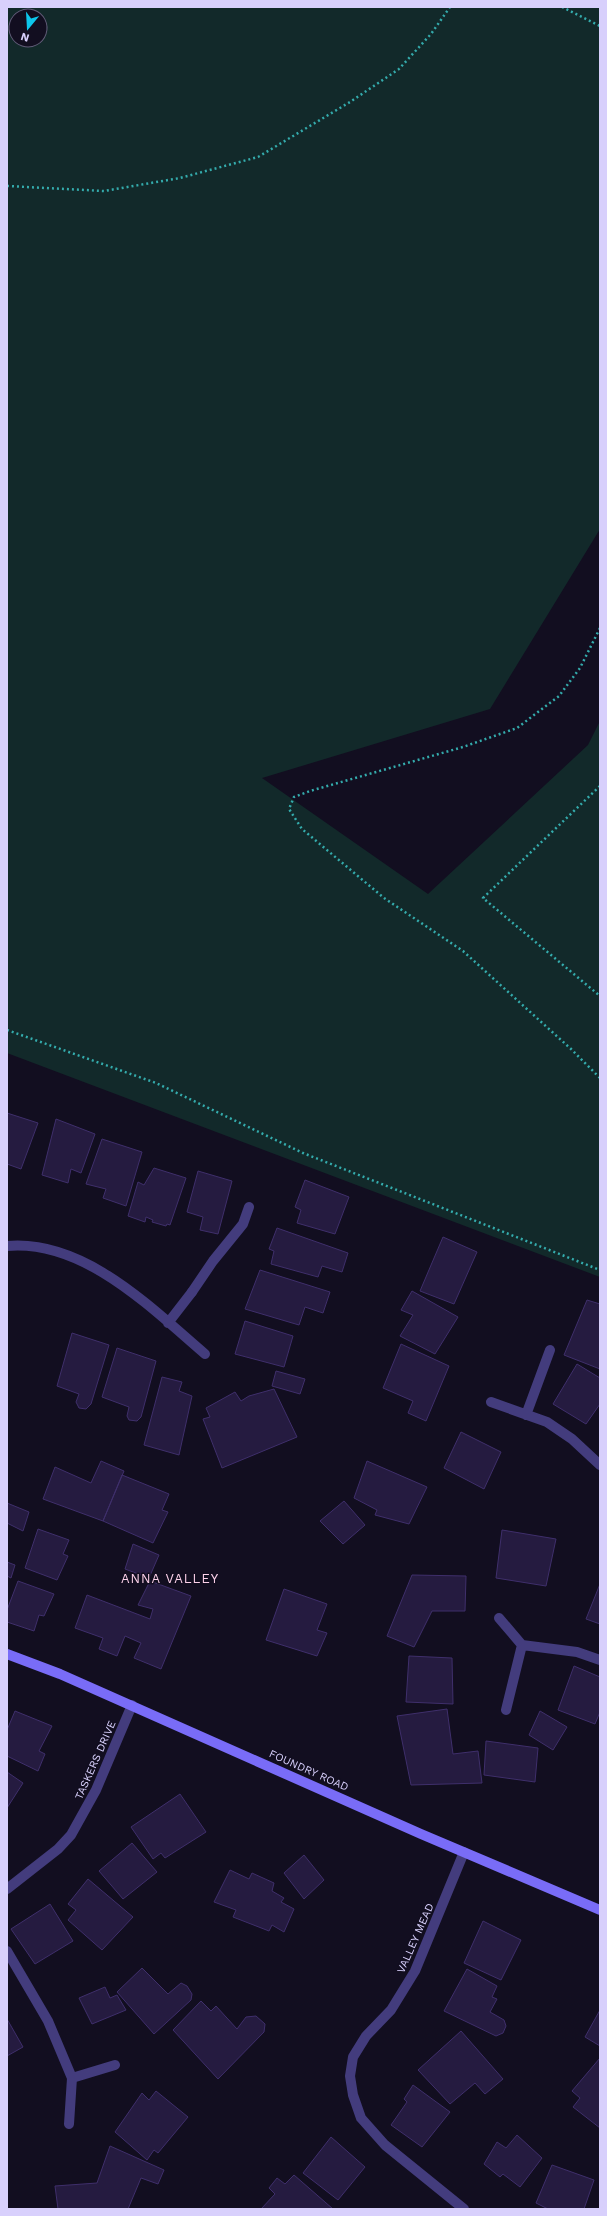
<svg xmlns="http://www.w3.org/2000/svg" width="607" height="2216" viewBox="0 0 607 2216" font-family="'Work Sans',sans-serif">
<rect width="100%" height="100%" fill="#120e20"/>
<path fill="#12292a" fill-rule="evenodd" d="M7,7h593v522l-110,180 -228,69 166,116 160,-149 12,-24v556l-593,-224zM16,16h24v24h-24z"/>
<path fill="#251b40" stroke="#3f2f6b" d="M7,1113l31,10 -17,46 -14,-5z
M56,1119l39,15 -14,39 -10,-4 -3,14 -26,-8z
M102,1139l40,13 -16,54 -23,-8 3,-9 -20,-5z
M154,1168l32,10 -16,47 -3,-1 -1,2 -14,-4 1,-2 -7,-3 -1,5 -17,-6 10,-34 6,3z
M198,1171l34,10 -14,53 -18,-4 3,-13 -16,-5z
M305,1180l44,17 -14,37 -38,-11 4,-13 -6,-3z
M277,1228l71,25 -6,19 -20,-6 -4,11 -47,-13 3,-13 -5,-2z
M443,1237l34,15 -23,52 -34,-13z
M260,1270l70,22 -7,21 -18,-6 -6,18 -54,-16z
M412,1291l46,26 -23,37 -35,-18 13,-21 -12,-5z
M587,1300l13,4v65l-36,-14z
M245,1321l48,15 -9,31 -49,-13z
M72,1333l37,12 -18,59 -5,5 -7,-1 -3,-6 3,-8 -22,-8z
M401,1344l48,22 -23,55 -18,-8 5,-12 -30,-13z
M117,1348l39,13 -15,56 -4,4 -8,-1 -2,-4 2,-9 -27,-10z
M577,1364l23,14v26l-14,20 -33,-20z
M276,1371l29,8 -5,15 -28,-8z
M162,1377l20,5 -3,9 13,5 -13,59 -35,-10z
M274,1389l23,48 -75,31 -19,-49 7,-2 -4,-9 29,-16 6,9 8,-5z
M461,1432l40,20 -17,37 -40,-21z
M101,1461l23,10 -21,50 -60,-22 12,-32 36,16z
M367,1461l60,26 -18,37 -34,-9 2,-5 -23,-12z
M122,1475l47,19 -7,16 6,2 -15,31 -50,-22z
M344,1501l21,24 -22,19 -23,-23z
M7,1503l22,9 -6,19 -16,-8z
M38,1529l31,11 -6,14 5,2 -11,24 -32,-12z
M502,1530l54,9 -10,47 -50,-8z
M133,1544l26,11 -10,23 -24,-9z
M7,1562l8,3 -4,13 -4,-2z
M412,1575l54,1 -1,35h-33l-18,36 -27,-11z
M18,1581l36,13 -10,22 -5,-1 -5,16 -27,-9v-12z
M150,1581l41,15 -30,73 -27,-11 7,-15 -16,-7 -8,20 -18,-7 4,-11 -28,-10 12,-33 63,24 3,-10 -15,-4z
M600,1584v40l-14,-5z
M284,1589l43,15 -10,26 10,3 -10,23 -51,-16z
M409,1656l43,2 1,46 -47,-2z
M574,1666l26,11v35l-5,12 -37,-14z
M447,1709l6,45 25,-3 4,32 -71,2 -14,-69z
M15,1711l37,15 -13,25 6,3 -7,17 -31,-15v-26z
M540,1711l27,16 -14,23 -24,-15z
M486,1741l52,7 -3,34 -51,-7z
M7,1772l16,11 -16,25z
M180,1794l26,38 -41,26 -4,-5 -8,6 -22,-32z
M132,1843l25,29 -34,27 -24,-28z
M304,1855l20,25 -20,19 -20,-26z
M230,1870l19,9 3,-6 22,10 -2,8 12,7 -3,4 13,7 -10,23 -12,-7 -3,6 -36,-14 3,-7 -22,-8z
M88,1879l45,38 -31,33 -34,-30 8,-10 -8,-6z
M50,1904l23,37 -38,23 -24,-35z
M483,1921l38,19 -20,40 -37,-17z
M142,1968l26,26 13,-11 6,3 5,8 -1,6 -37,34 -37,-42z
M467,1969l30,17 -5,11 5,2 -7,13 14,8 2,6 -3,7 -7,3 -52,-25z
M105,1987l5,11 7,-3 9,15 -34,14 -13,-26z
M201,2001l10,10 5,-5 21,23 9,-12 10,-1 9,8 -1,8 -46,47 -45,-49z
M600,2010v36l-15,-9z
M7,2019l16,28 -16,9z
M461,2031l42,48 -18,15 -10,-11 -25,21 -32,-34z
M600,2058v70l-27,-21 7,-9 -8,-7z
M413,2085l37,27 -28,35 -31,-22 16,-23 -3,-3z
M156,2091l32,26 -30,36 -4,-3 -7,10 -32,-28 27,-39 7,7z
M517,2135l25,23 -22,29 -17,-13 -3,3 -16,-13 13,-22 9,6z
M331,2137l34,30 -27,33 -35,-27z
M110,2146l54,24 -6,14 -17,-6 -13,31h-70l-3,-23 42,-3z
M552,2165l42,15 -10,29h-36l-12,-6z
M294,2175l39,34h-72l14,-15 -6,-6 8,-10 8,6z"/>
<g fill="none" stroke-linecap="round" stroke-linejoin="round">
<path stroke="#34abac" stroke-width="2.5" stroke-dasharray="2 3" stroke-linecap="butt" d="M562,7l38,19
M7,186l97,5 76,-13 78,-21 92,-55 49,-33 32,-35 19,-27
M600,628l-20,40 -21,28 -42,32 -54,19 -153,44 -16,6 -5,12 13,20 82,69 79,53 108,98 29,29
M600,786l-117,112 117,98
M7,1030l149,53 147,70 297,117"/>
<path stroke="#433c7d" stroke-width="10" d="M192,1292l21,-31 30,-37 6,-17"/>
<path stroke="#433c7d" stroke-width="10" d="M7,1246c77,-7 144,62 198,108
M168,1323l24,-31
M491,1402l56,20 25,17 28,26
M526,1415l24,-65
M499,1618l23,27
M506,1710l16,-65 55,7 23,8
M464,1852l-49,119 -24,39 -25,26 -13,21 -3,19 3,19 8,23 24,27 79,64
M7,1889l51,-40 13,-14 25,-45 36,-85
M7,1951l41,70 24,57 -3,46
M72,2078l43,-13"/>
<path stroke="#796cf7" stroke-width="10" d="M7,1654l53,20 361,160 179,76"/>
</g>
<g text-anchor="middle" stroke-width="3" stroke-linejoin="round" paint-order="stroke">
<g font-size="11" fill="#d8d0fc" stroke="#120e20">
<text transform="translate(95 1760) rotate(-66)" y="4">TASKERS DRIVE</text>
<text transform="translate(309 1770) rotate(24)" y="4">FOUNDRY ROAD</text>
<text transform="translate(415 1938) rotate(-66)" y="4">VALLEY MEAD</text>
</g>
<g font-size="13" letter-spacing="1" fill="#fdd2ea" stroke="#120e20">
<text x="170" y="1583">ANNA VALLEY</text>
</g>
</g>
<rect width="607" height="2216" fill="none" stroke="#d8d0fc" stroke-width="16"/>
<g transform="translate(28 28) rotate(198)"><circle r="19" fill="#120e20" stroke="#615c78"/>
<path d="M0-3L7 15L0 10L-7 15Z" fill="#0dc6ec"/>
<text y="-6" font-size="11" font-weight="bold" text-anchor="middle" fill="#d8d0fc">N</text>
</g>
</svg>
